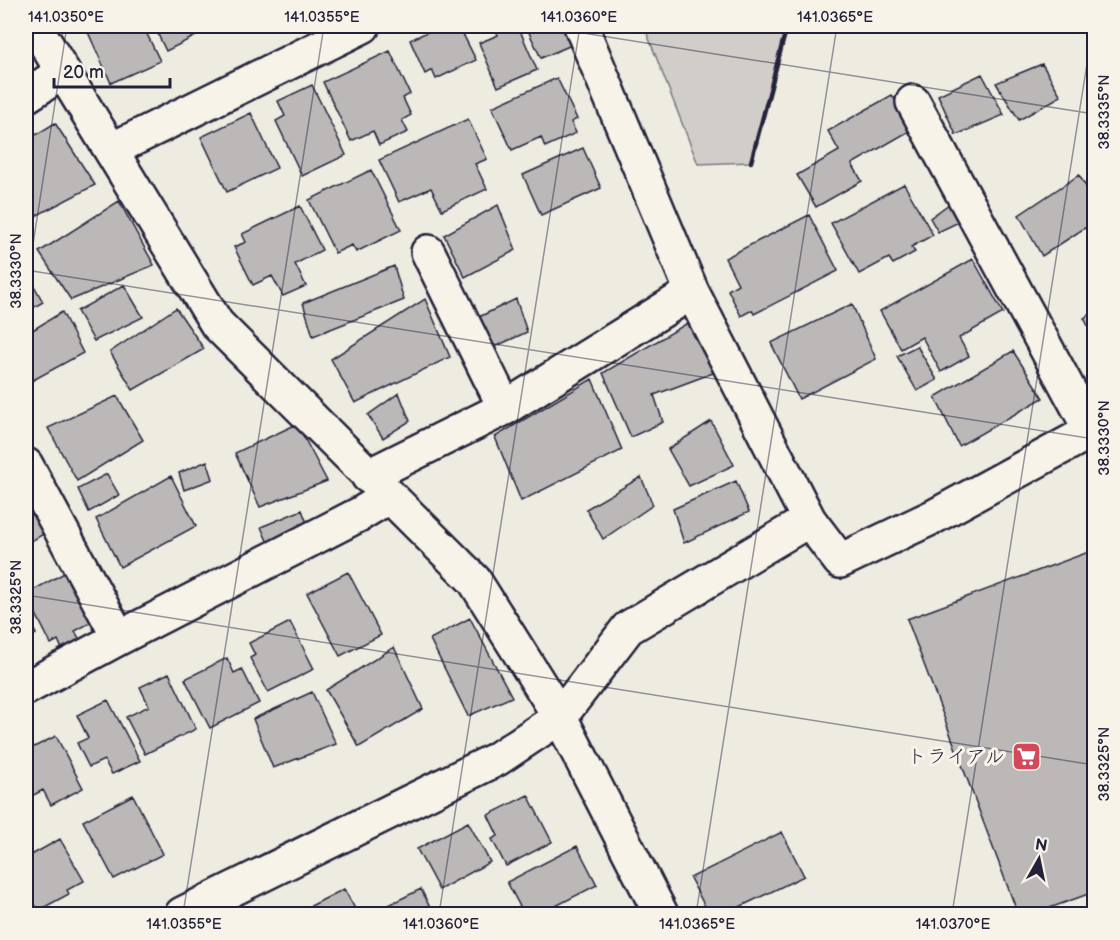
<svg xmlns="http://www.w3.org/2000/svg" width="1120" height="940" viewBox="0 0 1120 940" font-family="'Balsamiq Sans','Klee One',sans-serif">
<rect width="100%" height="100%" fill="#eeebe1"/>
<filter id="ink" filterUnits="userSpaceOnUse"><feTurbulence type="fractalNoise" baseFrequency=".0167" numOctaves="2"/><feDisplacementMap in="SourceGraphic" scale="12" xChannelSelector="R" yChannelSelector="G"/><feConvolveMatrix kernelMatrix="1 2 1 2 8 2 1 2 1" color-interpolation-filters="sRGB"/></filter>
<g filter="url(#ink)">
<path fill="#d1cdc9" stroke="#7a7882" stroke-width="1.5" d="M644,26h143l-36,136 -53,2z"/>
<path fill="#bbb8b7" stroke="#22223b" stroke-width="1.5" d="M98,26h45l17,35 -49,22 -24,-53z
M154,26h52l2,4 -42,21z
M440,26h19l17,34 -40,19 -4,-9 -7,4 -15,-34z
M494,26h24l19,44 -39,17 -19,-44 19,-8z
M526,26h40l8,18 -33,14z
M390,51l20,43 -7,4 8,17 -9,5 6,12 -29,13 -6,-14 -22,10 -28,-59z
M1042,64l19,32 -42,24 -23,-37z
M982,74l22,41 -48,20 -18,-40z
M557,78l20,41 -6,3 5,11 -31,14 -4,-10 -29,13 -20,-43z
M312,85l34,70 -44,21 -26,-55 9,-5 -7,-15z
M892,95l21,34 -61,35 10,17 -46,26 -19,-32 42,-24 -11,-20z
M251,113l26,55 -50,24 -26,-55z
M468,119l19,40 -12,5 12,25 -45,21 -11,-22 -32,14 -20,-42z
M55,123l40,62 -65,34 -4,-9v-69z
M583,148l18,40 -60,27 -18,-40z
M371,170l30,60 -45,22 -4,-7 -17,8 -26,-53z
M1079,175l15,25v22l-52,34 -23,-41z
M904,184l29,51 -22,12 4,5 -22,12 -4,-6 -30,16 -28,-51z
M119,201l35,64 -83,35 -32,-48z
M953,201l10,19 -25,12 -8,-14z
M498,205l18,45 -51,27 -21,-42z
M300,206l22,44 -27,14 11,22 -23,10 -11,-20 -19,9 -19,-38 12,-5 -4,-8z
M809,215l29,56 -84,43 -2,-4 -11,6 -13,-26 10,-6 -13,-26z
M973,259l30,54 -44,25 10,18 -28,16 -19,-35 -21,12 -21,-38z
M394,266l10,34 -91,36 -10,-33z
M26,271l17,31 -17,10z
M124,285l19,32 -49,24 -17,-30z
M425,299l25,58 -95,46 -24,-44z
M516,299l11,33 -37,17 -11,-32z
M852,304l24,55 -77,40 -28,-56z
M176,308l28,41 -71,41 -23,-38z
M62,312l21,41 -57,31v-50z
M1094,312v25l-10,-19z
M691,321l22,52 -59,22 9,27 -32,15 -28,-64z
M917,346l20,34 -20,11 -20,-35z
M1013,351l30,47 -84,48 -24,-49z
M592,379l30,71 -101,51 -26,-64z
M399,393l11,28 -27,17 -15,-23z
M117,396l26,44 -66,41 -29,-53z
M711,421l23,44 -45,21 -21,-37z
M297,424l30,57 -67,26 -25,-54z
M207,461l6,18 -29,11 -5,-17z
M26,469l23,62 -23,13z
M107,474l12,21 -30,17 -11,-23z
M171,476l25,50 -76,41 -24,-48z
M641,477l12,28 -50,34 -17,-30z
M736,481l13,31 -65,31 -11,-34z
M302,510l8,21 -39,19 -10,-23z
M1094,550v342l-61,22h-15l-111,-295z
M77,566l26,50 -28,15 5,9 -18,9 -4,-9 -7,4 -25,-50z
M348,572l33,63 -41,21 -33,-63z
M26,615l10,19 -10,6z
M470,618l42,79 -44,19 -38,-77z
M290,622l24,47 -46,23 -18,-34 5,-3 -6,-12z
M394,647l29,62 -64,38 -33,-57z
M227,658l7,15 8,-4 17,34 -49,25 -25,-49z
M169,673l27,56 -51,25 -19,-37 23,-11 -9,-19z
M312,692l24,52 -63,24 -20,-49z
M108,700l32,61 -28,13 -8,-14 -15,7 -12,-24 11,-5 -11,-23z
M56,736l27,52 -32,17 -8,-15 -17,9v-28l6,-3 -6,-12v-5z
M133,795l30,59 -49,25 -31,-58z
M528,795l24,47 -46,24 -14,-27 6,-3 -10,-21z
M468,822l22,40 -51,28 -22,-41z
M782,832l22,44 -79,38h-16l-19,-36z
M60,839l24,42 -17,9 2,4 -30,16 -3,-4 -10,5v-53z
M577,846l20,39 -57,29h-16l-17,-32z
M344,889l14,25h-63z
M421,889l12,25h-63z"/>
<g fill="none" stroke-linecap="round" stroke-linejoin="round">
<defs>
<path id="minor" d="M35,26l182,298 257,256 86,137 68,-89 181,-108 -117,-228 -111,-266
M111,150l252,-124
M428,252l77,156
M26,465l93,173
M368,476l137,-68 187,-116
M809,520l31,41 95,-45 156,-85 -178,-329
M26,688l93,-50 241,-124 28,-17"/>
<path id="tertiary" d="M26,96l37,-24
M182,914l315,-155 63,-42 101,197"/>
</defs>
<use href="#minor" stroke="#22223b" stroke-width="38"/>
<use href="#tertiary" stroke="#22223b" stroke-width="38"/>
<use href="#minor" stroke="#f7f3e8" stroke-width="33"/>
<use href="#tertiary" stroke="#f7f3e8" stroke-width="33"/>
<path stroke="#22223b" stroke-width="4.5" d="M751,162l36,-136"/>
</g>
</g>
<path fill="none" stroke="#22223b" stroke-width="1.5" stroke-opacity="0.45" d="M539,26l555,88M26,270l1068,169M26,289l41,-263M26,595l1068,170M183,914l141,-888M439,914l141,-888M696,914l141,-888M952,914l141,-888"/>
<defs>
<symbol id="supermarket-square" viewBox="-11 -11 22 22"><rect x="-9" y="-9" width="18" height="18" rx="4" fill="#d1495b" stroke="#f7f3e8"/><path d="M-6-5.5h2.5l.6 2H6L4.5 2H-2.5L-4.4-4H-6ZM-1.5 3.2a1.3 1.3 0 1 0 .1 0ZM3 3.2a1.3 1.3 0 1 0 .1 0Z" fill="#fff"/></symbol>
</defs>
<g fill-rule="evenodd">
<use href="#supermarket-square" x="1010" y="740" width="33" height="33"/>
</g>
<g text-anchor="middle" stroke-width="6" stroke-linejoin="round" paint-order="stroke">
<g font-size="20" fill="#22223b" stroke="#f7f3e8" text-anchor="end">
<text x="1005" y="763">トライアル</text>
</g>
</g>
<rect width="1120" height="940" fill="none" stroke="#f7f3e8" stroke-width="66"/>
<g transform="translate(1039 859) rotate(9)" stroke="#f7f3e8" stroke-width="4.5" paint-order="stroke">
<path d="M0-4.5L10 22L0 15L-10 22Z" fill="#22223b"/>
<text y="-9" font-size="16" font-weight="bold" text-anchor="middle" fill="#22223b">N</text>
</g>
<path d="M54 78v9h116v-9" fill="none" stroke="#22223b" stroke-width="3"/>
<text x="63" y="78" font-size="18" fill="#22223b" stroke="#f7f3e8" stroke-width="4.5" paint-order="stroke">20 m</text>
<rect x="33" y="33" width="1054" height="874" fill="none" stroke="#22223b" stroke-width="2"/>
<g font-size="15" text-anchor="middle" fill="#22223b">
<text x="66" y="22">141.0350°E</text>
<text x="322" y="22">141.0355°E</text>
<text x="579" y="22">141.0360°E</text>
<text x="835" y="22">141.0365°E</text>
<text transform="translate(1104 112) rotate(-90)" y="5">38.3335°N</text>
<text transform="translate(16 271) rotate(-90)" y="5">38.3330°N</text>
<text transform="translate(1104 438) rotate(-90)" y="5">38.3330°N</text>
<text transform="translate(16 597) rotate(-90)" y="5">38.3325°N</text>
<text transform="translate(1104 764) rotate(-90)" y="5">38.3325°N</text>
<text x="184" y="929">141.0355°E</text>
<text x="441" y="929">141.0360°E</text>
<text x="697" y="929">141.0365°E</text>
<text x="953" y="929">141.0370°E</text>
</g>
</svg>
